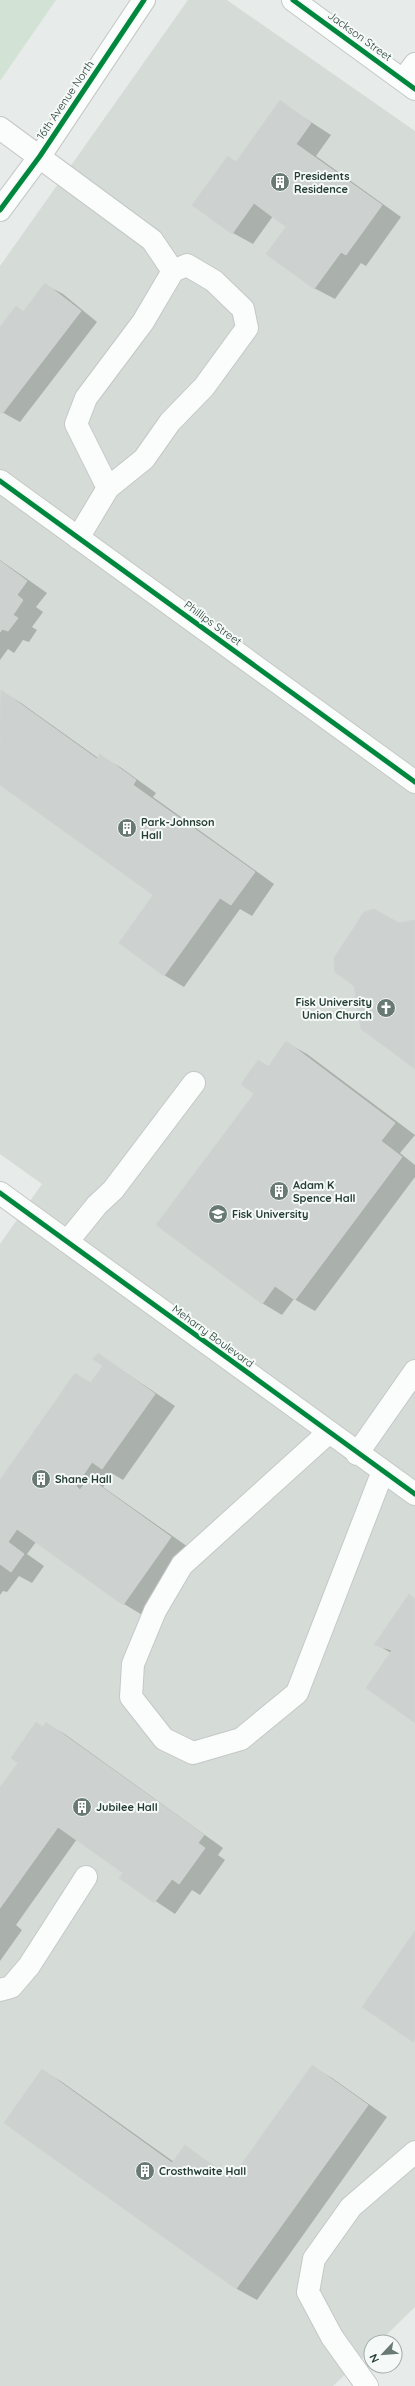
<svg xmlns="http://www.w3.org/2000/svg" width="415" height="2386" viewBox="0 0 415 2386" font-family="Quicksand,sans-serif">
<rect width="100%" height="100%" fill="#e7ebe9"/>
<path fill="#d5dcd8" d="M188,0h39l188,131v2176l-36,35h-8v8l-38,36h-333v-1142l42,-60 -42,-30v-888z"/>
<path fill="#d2e3d5" d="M0,0h56l-56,81z"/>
<path fill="#0003" d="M280,102l51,33 -15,21 85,61 -35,49 -5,-3 -26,36 -21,-11 -27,-62 -14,-10 -20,28 -20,-11 -5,-76 9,5z
M46,285l17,9 34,28 -77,100 -20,-11v-83l16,-21 8,5z
M0,560l47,33 -11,14 7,5 -11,15 5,3 -8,12 -6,-2 -9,13 -6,-4 -8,11z
M1,691l20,12 77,55 2,-2 20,11 36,26 -3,4 121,87 -22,32 -12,-7 -56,78 -20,-12 -9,-80 -155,-112z
M287,1043l20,11 108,81 -15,18 15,12v12l-100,134 -21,-12 -12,16 -20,-12 -7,-209 4,-33 10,6z
M98,1354l77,52 -52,74 -10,-6 -10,13 88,62 -47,67 -20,-12 -88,-62 -9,12 17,12 -12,17 -13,-7 -12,16 -4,-1 -3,4v-113l75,-108 16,9 13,-18z
M409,1596l6,3v123l-24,-69 -15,-9z
M46,1723l20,12 157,113 -5,7 7,5 -25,35 -8,-5 -17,24 -54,-36 3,-5 -47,-34 -61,86 6,5 -22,31v-172z
M312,2066l20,12 55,39 -130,183 -20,-11 -232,-166 37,-53 20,12 112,80 11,-15 48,31z"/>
<path fill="#cdd2d0" stroke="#cfd4d2" d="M280,100l31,23 -15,21 86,61 -36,50 -5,-3 -27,37 -48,-35 20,-27 -32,-24 -22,31 -40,-29 36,-49 8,6z
M45,283l36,28 -79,103 -2,-2v-85l16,-21 7,6z
M0,561l27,20 -10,14 6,5 -10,15 5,3 -10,13 -6,-2 -2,3z
M1,690l96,69 3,-5 36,26 -3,5 122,87 -24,33 -11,-7 -56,78 -45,-33 34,-48 -153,-110z
M374,909l25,14 16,-3v149l-54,-40 -7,-43 -19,-14 -1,-14 30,-46z
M286,1041l109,82 -14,18 21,16 -107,143 -20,-14 -13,18 -106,-79 98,-131 -13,-10 17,-24 10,7z
M98,1353l57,41 -53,75 -10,-7 -16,24 4,4 9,-12 82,59 -48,68 -106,-76 -9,13 16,12 -13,18 -11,-8v-84l75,-107 15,10 13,-17 -10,-7z
M409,1594l6,5v124l-49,-35 26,-38 -18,-5z
M36,1722l7,5 3,-5 158,113 -6,8 7,5 -26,36 -7,-5 -18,24 -35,-25 4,-5 -65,-46 -58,81v-121l18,-24 -7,-5z
M415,1931v108l-2,3 -51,-35z
M312,2065l56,40 -132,184 -232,-166 38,-54 130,94 13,-18 46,34z"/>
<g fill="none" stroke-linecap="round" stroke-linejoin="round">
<defs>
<path id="minor" d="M293,0l122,89
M403,80l12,-16
M0,128l152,112 21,31
M0,210l40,-54 104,-156
M0,481l415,301
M78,538l30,-50 36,-29 26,-37 34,-35 43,-59 -4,-19 -29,-28 -27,-16 -14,6 -30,51 -57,76 -10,26 32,64
M0,1193l415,301
M67,1242l30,-37 16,-15 81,-107
M328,1433l-146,132 -27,46 -22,53 -2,33 33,42 29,14 48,-14 56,-46 86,-222
M357,1454l58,-83
M0,1990l11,-3 18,-21 57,-89
M367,2386l-35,-49 -24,-45 6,-33 37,-52 64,-55"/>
</defs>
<use href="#minor" stroke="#c4c8c6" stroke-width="24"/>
<use href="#minor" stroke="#fbfcfc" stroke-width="22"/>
<defs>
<path id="cycleway" d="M293,0l122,89
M0,210l40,-54 104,-156
M0,481l415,301
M0,1193l415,301"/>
</defs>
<use href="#cycleway" stroke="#f5f9f7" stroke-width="8"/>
<use href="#cycleway" stroke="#00873e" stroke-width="5"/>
</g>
<defs>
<symbol id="building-disc" viewBox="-11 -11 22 22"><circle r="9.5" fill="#697a74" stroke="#f5f9f7"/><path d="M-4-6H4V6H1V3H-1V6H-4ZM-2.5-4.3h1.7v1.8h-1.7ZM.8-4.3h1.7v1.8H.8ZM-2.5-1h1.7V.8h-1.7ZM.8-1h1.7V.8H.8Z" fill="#fff"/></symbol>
<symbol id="church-disc" viewBox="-11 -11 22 22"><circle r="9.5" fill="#697a74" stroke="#f5f9f7"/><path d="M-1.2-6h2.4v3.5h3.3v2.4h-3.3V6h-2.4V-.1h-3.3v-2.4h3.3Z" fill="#fff"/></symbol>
<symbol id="university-disc" viewBox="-11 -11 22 22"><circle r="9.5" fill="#697a74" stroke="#f5f9f7"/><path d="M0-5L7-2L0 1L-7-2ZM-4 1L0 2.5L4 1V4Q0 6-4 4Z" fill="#fff"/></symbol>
</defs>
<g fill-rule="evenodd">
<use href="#building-disc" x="269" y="171" width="22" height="22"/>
<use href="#building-disc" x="116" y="817" width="22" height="22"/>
<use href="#church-disc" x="375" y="997" width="22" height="22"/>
<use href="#building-disc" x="268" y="1180" width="22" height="22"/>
<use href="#university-disc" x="207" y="1203" width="22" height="22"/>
<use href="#building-disc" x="30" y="1468" width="22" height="22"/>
<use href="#building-disc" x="71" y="1796" width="22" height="22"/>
<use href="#building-disc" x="134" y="2160" width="22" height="22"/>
</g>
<g text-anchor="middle" stroke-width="4" stroke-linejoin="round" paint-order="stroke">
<g font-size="11" fill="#253d35" stroke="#f5f9f7">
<text transform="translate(360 36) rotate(36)" y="4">Jackson Street</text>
<text transform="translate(65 100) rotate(-56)" y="4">16th Avenue North</text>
<text transform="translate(213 623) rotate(36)" y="4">Phillips Street</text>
<text transform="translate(213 1336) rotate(36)" y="4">Meharry Boulevard</text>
</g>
<g font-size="11" font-weight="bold" fill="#253d35" stroke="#f5f9f7" text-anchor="start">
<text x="294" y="180">Presidents<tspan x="294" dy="13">Residence</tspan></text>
<text x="141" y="826">Park-Johnson<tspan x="141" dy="13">Hall</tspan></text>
<text x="372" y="1006" text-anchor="end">Fisk University<tspan x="372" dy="13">Union Church</tspan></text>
<text x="293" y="1189">Adam K<tspan x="293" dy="13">Spence Hall</tspan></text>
<text x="232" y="1218">Fisk University</text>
<text x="55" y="1483">Shane Hall</text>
<text x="96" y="1811">Jubilee Hall</text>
<text x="159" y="2175">Crosthwaite Hall</text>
</g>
</g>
<g transform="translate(383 2354) rotate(244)"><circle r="19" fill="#f5f9f7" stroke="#a2aea9"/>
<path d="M0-3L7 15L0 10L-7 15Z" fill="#697a74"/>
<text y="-6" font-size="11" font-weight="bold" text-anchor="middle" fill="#253d35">N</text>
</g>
</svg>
